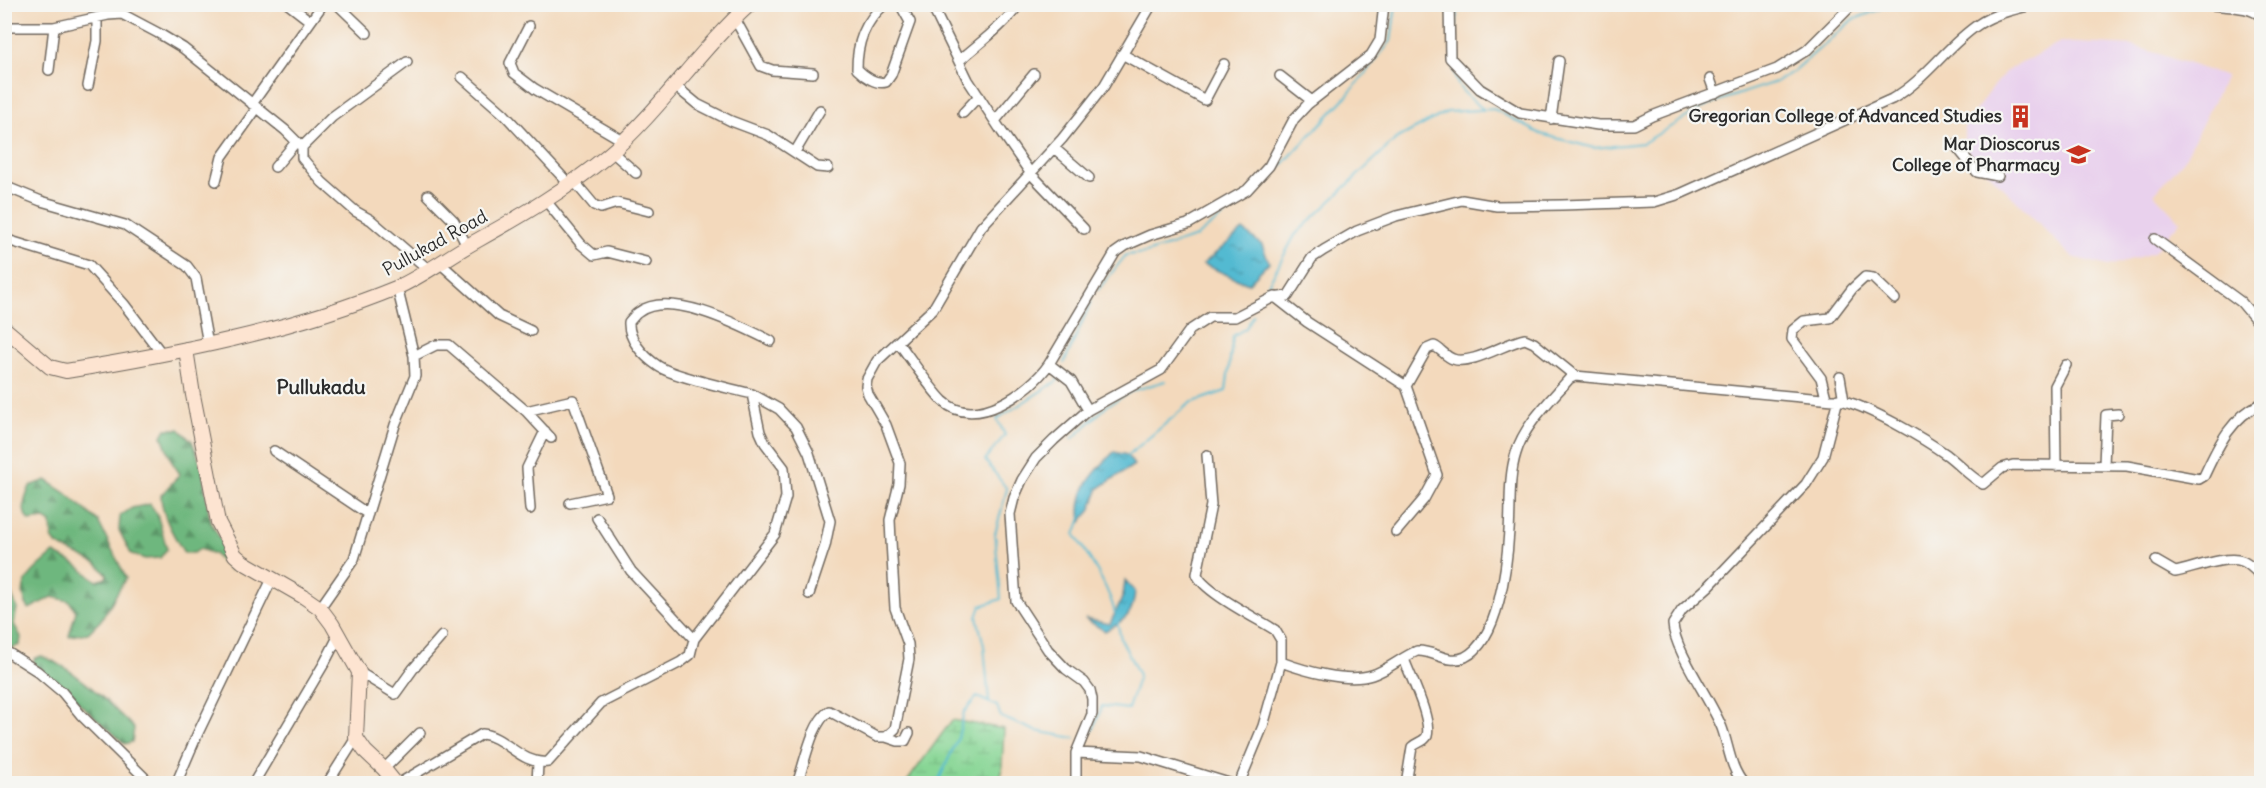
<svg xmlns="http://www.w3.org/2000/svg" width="2266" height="788" viewBox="0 0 2266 788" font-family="Delius,sans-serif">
<defs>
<pattern id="forest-firs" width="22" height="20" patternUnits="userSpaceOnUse" patternTransform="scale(1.5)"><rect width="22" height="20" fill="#6eb77e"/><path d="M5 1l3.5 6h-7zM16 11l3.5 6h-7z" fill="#5b9567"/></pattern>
<pattern id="wetland-marsh" width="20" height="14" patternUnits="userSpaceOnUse" patternTransform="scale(1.5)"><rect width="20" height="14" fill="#88d695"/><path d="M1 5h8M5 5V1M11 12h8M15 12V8" fill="none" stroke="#76b881"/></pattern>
<pattern id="water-ripples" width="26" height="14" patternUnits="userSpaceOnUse" patternTransform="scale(1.5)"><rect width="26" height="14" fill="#53bad1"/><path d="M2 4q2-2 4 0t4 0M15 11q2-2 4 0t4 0" fill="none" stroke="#4597aa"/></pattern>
</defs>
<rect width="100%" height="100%" fill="#f6f6f2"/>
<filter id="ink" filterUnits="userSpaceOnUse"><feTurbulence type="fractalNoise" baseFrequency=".0167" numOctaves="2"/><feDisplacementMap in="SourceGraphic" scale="12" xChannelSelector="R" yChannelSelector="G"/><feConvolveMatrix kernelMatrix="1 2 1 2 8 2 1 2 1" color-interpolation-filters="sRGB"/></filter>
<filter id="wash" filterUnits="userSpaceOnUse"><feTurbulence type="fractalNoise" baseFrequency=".008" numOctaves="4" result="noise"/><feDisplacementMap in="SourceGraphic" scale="24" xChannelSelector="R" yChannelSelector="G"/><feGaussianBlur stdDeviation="1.35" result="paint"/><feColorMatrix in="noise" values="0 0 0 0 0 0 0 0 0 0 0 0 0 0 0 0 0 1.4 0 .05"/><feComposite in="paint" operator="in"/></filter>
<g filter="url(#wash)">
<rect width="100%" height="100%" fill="#f3d9bc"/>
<path fill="#e9d1ed" d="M2060,42l74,4 92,30 -42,84 -30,34 26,27 -27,32 -45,13 -36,-9 -109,-110 2,-23 40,-52z"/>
<path fill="url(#forest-firs)" stroke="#4c7154" stroke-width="1.5" d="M166,429h13l13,12 10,26 8,54 26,46 -6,3 -16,-16 -14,-5 -6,4h-10c-10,-17 -23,-38 -23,-58l19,-21 -8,-12 -10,-26z
M46,480l20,13 32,28 28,57 -25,42 -13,13 -19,3 7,-25 -7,-10 -17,-4 -23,12c-17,-26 7,-40 25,-56l21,11 22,17 9,-3 1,-4 -11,-11 -39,-18 -5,-7 -1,-15 -6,-4 -16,2c-9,-11 -4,-23 1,-35z
M150,504l7,10 10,35 -7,9 -15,1 -14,-5 -12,-24 1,-14 12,-8z
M4,577l13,31 -3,16 7,13 -1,8 -11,4 -4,-2z
M41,656c36,13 66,46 93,72l-2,14 -7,2 -67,-60 -24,-18v-7z"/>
<path fill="url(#wetland-marsh)" stroke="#5a8060" stroke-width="1.5" d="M952,720l52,9 -3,54h-95z"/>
<path fill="url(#water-ripples)" stroke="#3f727e" stroke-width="1.5" d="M1243,230l19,15 7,17 -21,22 -45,-20z
M1114,452l13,3 7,10 -35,23 -9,23 -9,11c-5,-33 11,-47 33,-70z
M1125,580l10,11c-2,25 -9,28 -30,40l-20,-12 25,5 13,-28z"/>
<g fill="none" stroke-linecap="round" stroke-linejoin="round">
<path stroke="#53bad1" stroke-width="2" d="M1454,49l4,-45
M1454,67c0,22 14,29 29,42
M1098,290l28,-35 20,-2 50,-16 69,-54 82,-87 44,-55 5,-37
M1262,296l33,-61 101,-96 51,-27 47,-3 47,25 53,14 49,-5 66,-39 67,-22 18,-11 58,-51 26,-10 8,-6
M1064,363l27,-61
M1072,439l36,-34 24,-14 33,-10
M1126,457l64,-54 36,-12 7,-55 13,-8 7,-13
M1081,518l-6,17c15,24 33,50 40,78
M989,702l-5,-56 -7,-29 4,-11 20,-7 -6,-65 12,-45 -22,-29 20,-25 -8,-16 60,-38 2,-5
M1088,736l6,-8 8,-22 26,3 11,-34 -18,-36 -4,-18
M937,784l21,-46 6,-26 13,-15 20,9 4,11 35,14 39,7"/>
</g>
</g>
<g filter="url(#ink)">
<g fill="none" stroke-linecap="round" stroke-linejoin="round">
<defs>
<path id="street" d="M288,4l22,17
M337,4l30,29
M885,4c-21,18 -28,39 -28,65 7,7 19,16 29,13l5,-7 19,-53 -10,-18
M931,4l37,76 34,52 29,42 53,55
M1449,4l1,54 30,31 40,24 78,12h36l18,-9 125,-47 30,-19 46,-46
M2205,4c18,4 43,0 57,13
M735,19l26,47 11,4 41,3
M529,26l-19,37 4,10 21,16 87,51
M4,27h50l54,-12 14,-1 36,19 25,15 102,82 17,17v11l20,24 33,29 16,9 58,50
M1122,54l83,46 19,-36
M959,61c19,-17 46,-36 60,-57
M49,70l5,-43
M1280,76l32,25
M462,77l42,37 65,70
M1710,79l5,14
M674,85l23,19 34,17 37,14 49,32 11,1
M88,86l9,-45v-23
M252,104l71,-100
M963,113l16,-17
M1551,119l8,-58
M995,121l39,-47
M1955,145l22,27 21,4
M302,147l30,-30 75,-55
M1054,148l35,30
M611,151l25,22
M795,152l25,-42
M275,167l21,-25
M573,180l21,25 7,3 16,-5 32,8
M216,181l6,-24 35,-49
M4,186l37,15 84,24 62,41 9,12 12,66
M428,195l26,26 13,25
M546,201l35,43 13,11 13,-3 39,10
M4,239l85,26 35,39 38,50
M2155,239l86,63 21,25
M441,264l58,52 32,15
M1275,297l32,25 99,64
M898,342c13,17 31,45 45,59 32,30 87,-9 106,-37l66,-111 10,-7 25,-11 38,-11 59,-34 22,-24 25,-47 14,-15 63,-49 9,-15 4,-36
M414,356l22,-11h13l77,66 25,27
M1049,364l22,17 17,29
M1840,377l4,24
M752,394l27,15 17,18 13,26 21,68 -5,25 -16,48
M1826,398l-5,-20 -29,-39 1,-9 11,-9 26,-3 22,-29 13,-12 8,1 22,21
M526,411l47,-11 34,95 -37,8
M274,451l94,63
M1207,455l4,50 -14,69c5,17 61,45 78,56l6,10v22
M2104,465l2,-50 12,-1
M2056,466l-1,-80 11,-21
M530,509l-3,-41 18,-37
M597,518l34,53 63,68
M1396,532l28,-33 13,-24 -31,-89 21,-37 7,-3c7,3 12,11 19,13 18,7 54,-17 72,-20l9,4 41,33
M2156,561l19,11c17,-3 51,-17 67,-11 8,3 13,10 20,15
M320,608l34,-49 41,-134 20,-49 -1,-20 -17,-69
M4,650l33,21 25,21 19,23 70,69
M1404,659c6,17 28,60 23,77 -3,6 -10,6 -15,11l-6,37
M359,672l36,22 18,-25 29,-33
M886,737l12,4h7l4,-8
M1076,753l65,3 91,28
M384,769l36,-36
M176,784l21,-49 75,-156
M253,784l72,-122 14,-27
M327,784l29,-46
M398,784l84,-50c23,2 39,31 66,28l53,-59 80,-41 9,-7 4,-16 81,-105 11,-37 -2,-29 -19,-25 -5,-11 -8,-38c-22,-6 -78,-17 -94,-28 -15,-10 -30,-27 -29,-44 3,-3 6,-8 10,-10 31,-23 102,14 132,29
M537,784l1,-21
M797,784c8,-21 14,-60 32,-73l48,26h9l9,-8 14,-70 -1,-15 -13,-36 -4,-67 -1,-21 9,-36 1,-21 -14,-38 -18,-31 -2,-8 1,-7 10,-18 56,-52 48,-82 81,-88 42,-53 48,-82
M1076,784v-31l16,-39v-15l-2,-9 -6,-8 -18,-13 -18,-19 -32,-49 -6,-87 4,-16 8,-18 14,-22 18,-18 34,-30 73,-40 29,-40 20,-13h25l37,-19 16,-2 24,-38 12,-8 33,-19 39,-15 66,-16 35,6 65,-1 92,-3 26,-8 212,-95c35,-20 55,-54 87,-75 17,-11 37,-15 57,-20
M1239,784l24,-58 18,-64c24,9 66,21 91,13 16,-5 30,-18 45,-24 17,-1 31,14 48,6 34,-17 42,-92 44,-126 2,-25 -1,-53 7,-78 8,-28 34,-52 53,-74l6,-3 269,25c27,7 79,37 103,54 12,9 22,21 36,29l19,-16 11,-3 114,1 72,13 5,-3c14,-30 26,-58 58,-73
M1744,784c-14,-16 -15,-37 -22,-56 -11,-28 -48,-78 -49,-104l9,-14 27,-24 97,-102 17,-27 15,-58"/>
<path id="secondary" d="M4,328l46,39 16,4c111,-18 225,-40 330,-83 29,-13 54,-33 82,-48 45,-25 89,-51 129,-84 53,-45 91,-105 143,-152
M186,349l7,46 25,127 17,33 8,7 61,35 16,11 12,16 27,48 -3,66 9,13 19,18 12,15"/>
</defs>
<use href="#street" stroke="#71685e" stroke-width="12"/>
<use href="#secondary" stroke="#71685e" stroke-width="16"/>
<use href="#street" stroke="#fff" stroke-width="9"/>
<use href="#secondary" stroke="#fde4d1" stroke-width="14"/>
</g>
</g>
<defs>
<symbol id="building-bare" viewBox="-9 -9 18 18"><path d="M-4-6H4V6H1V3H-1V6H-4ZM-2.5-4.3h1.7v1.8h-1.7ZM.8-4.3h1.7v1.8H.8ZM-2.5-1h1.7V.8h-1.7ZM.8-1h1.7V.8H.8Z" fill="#c8321e" stroke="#f6f6f2" stroke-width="2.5" paint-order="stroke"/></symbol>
<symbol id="university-bare" viewBox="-9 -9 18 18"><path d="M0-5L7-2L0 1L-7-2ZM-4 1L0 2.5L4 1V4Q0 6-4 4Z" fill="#c8321e" stroke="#f6f6f2" stroke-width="2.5" paint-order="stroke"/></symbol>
</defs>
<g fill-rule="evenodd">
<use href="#building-bare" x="2004" y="100" width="33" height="33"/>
<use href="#university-bare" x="2062" y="138" width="33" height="33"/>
</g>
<g text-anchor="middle" stroke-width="4.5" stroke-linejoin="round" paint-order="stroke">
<g font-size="18" font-weight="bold" fill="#2b2b2b" stroke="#f6f6f2" text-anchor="end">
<text x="2002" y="122">Gregorian College of Advanced Studies</text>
<text x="2060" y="150">Mar Dioscorus<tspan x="2060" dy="21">College of Pharmacy</tspan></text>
</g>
<g font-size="18" fill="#2b2b2b" stroke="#f6f6f2">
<text transform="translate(435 243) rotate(-29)" y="6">Pullukad Road</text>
</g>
<g font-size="20" font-weight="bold" fill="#2b2b2b" stroke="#f6f6f2">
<text x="321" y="394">Pullukadu</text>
</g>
</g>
<rect width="2266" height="788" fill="none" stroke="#f6f6f2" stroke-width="24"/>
</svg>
